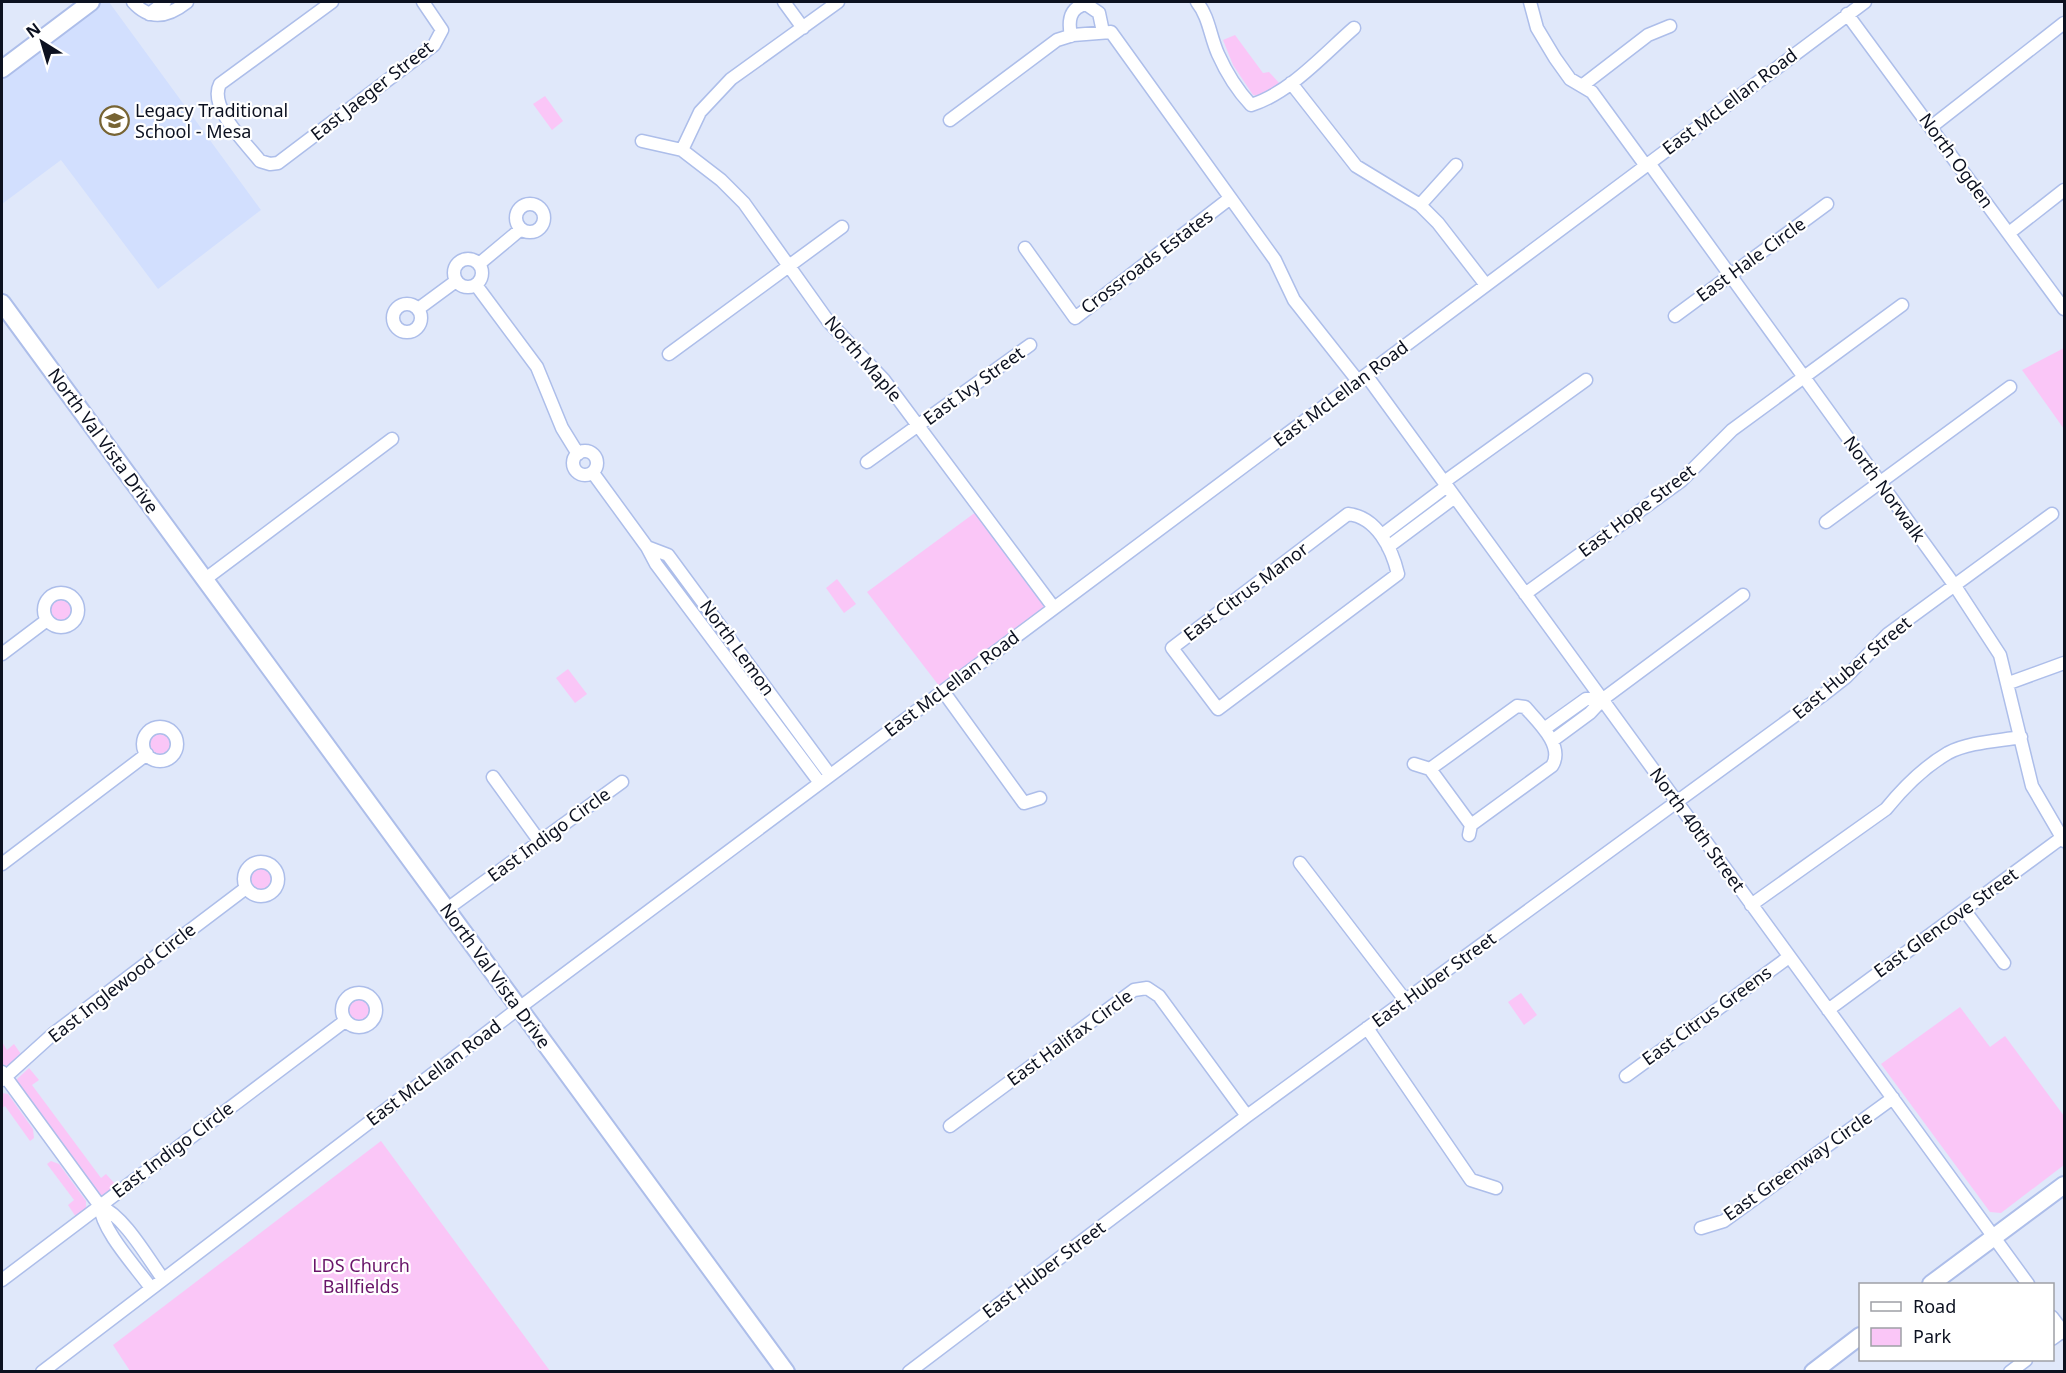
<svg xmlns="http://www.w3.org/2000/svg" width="2066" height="1373" viewBox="0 0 2066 1373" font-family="'Noto Sans',sans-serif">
<rect width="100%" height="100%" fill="#e0e8fa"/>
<path fill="#d2dffe" d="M91,2h18l152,208 -103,79 -97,-129 -59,44v-135z"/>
<path fill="#fac6f7" d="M1235,35l28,38 6,-1 12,13 -20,11 -8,-1 -20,-30 -10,-25z
M545,96l18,25 -11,9 -19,-26z
M2064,348v81l-42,-59z
M980,509l74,99 -111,83 -76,-99z
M837,579l19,25 -12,9 -18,-25z
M49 610a11 11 0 1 1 22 0a11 11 0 1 1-22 0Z
M568,669l19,25 -12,9 -19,-25z
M149 744a11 11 0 1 1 22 0a11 11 0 1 1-22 0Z
M250 879a11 11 0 1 1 22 0a11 11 0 1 1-22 0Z
M1521,993l16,22 -13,10 -16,-23z
M347 1010a11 11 0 1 1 22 0a11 11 0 1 1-22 0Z
M1960,1007l30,40 15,-11 59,80v49l-63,48 -11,-1 -109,-148z
M2,1042l5,8 7,-6 9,13 -14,10 -7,-3z
M29,1068l10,12 -7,5 69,93 5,-4 11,12 -13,10 -6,-1 -80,-109 -1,-7z
M2,1093l6,1 25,35 1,9 -4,3 -25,-35 -3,2z
M381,1141l169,230h-420l-17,-26z
M51,1161l8,3 27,37v9l-10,7 -8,-12 6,-5 -27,-36z"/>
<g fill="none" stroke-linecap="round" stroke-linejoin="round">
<defs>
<path id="minor" d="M133,2c17,19 35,15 54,0
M332,2l-112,82c-12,23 26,59 40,77l10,3 8,-1 156,-118 8,-15 -19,-28
M784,2l19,26
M1197,2c12,15 13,34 21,52 8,18 20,37 33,51 39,-12 73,-51 103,-77
M1530,2l7,26 18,30 15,21 22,13 54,74
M149,14l16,-12
M1847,14l217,295
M1071,36c-3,-15 -2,-28 15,-32l13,9 4,19
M1291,83l65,83 64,39 18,18 48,62
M1583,85l65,-50 22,-9
M950,120l107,-80 16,-5 38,-3 164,228 19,40 64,81
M1931,127l133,-104
M642,141l40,9 39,30 23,23 84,118 56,59 170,228
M682,150l18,-38 31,-33 107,-77
M1649,163l306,423 45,69 32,131 32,55
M516 218a14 14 0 1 1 28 0a14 14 0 1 1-28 0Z
M1420,205l36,-40
M2009,233l55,-43
M1025,248l50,70 154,-119
M454 273a14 14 0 1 1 28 0a14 14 0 1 1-28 0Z
M479,264l42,-35
M476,285l61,82 25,61 16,26
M393 318a14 14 0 1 1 28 0a14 14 0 1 1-28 0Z
M418,309l38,-28
M1675,316l152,-112
M669,354l173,-127
M1366,375l662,909
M573 463a12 12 0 1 1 24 0a12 12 0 1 1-24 0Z
M867,462l163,-117
M593,473l54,74 9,17 164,219
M1444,482l142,-102
M1348,514c29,3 44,35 50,60l-180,135 -46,-61z
M1826,522l184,-135
M1382,535l65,-49
M647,547l21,8 162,220
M1388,547l67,-50
M204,580l188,-141
M44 610a17 17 0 1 1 34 0a17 17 0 1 1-34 0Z
M1525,594l156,-113 51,-51 170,-125
M2,654l45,-34
M2009,683l55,-20
M943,691l81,112 16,-5
M143 744a17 17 0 1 1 34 0a17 17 0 1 1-34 0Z
M1544,729l42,-30h17
M1552,741l38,-28 13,-14 140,-104
M1414,764l16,5 87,-63 8,1c12,14 40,39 27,59l-81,59 -2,10
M1430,769l41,56
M493,777l47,65
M244 879a17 17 0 1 1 34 0a17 17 0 1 1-34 0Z
M1300,863l105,137
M2,864l145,-110
M1751,905l135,-96c17,-21 38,-42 62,-56 21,-11 50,-12 73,-16
M447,909l175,-127
M1965,911l39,52
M342 1010a17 17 0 1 1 34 0a17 17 0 1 1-34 0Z
M1828,1010l236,-174
M1367,1028l104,152 25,8
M2,1072l98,134c24,10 47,51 63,73
M1626,1076l163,-119
M2,1080l51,-46 193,-146
M950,1126l184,-136 13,-2 12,8 88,120
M100,1206c2,25 36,61 51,82
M1701,1228l23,-7 169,-123
M2,1280l343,-259
M2052,1317l12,16
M2052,1339l11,-8
M42,1372l477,-364 1346,-1006
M909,1372l338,-256 576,-421 23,-18 42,-43 164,-120
M2010,1372l16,-12"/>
<path id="major" d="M2,69l89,-67
M2,303l784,1069
M1931,1284l133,-99
M1813,1372l47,-36"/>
</defs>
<use href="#minor" stroke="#adbeea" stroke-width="15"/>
<use href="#major" stroke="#adbeea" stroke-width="20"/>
<use href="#minor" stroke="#fff" stroke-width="12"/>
<use href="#major" stroke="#fff" stroke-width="16"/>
</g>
<defs>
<symbol id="school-ring" viewBox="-11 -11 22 22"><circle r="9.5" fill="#fff" stroke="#776433" stroke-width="1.5"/><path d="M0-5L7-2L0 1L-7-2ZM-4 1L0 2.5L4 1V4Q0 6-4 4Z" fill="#776433"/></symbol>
</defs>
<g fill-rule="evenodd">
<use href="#school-ring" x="98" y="104" width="33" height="33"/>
</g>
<g text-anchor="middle" stroke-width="4.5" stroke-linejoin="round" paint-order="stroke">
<g font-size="18" fill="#0c1120" stroke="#fff">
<text transform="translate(372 91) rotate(-38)" y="6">East Jaeger Street</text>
<text transform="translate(1730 102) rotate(-37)" y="6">East McLellan Road</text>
<text transform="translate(1956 161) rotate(54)" y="6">North Ogden</text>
<text transform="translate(1751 260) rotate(-36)" y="6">East Hale Circle</text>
<text transform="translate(1147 262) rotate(-37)" y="6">Crossroads Estates</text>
<text transform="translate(863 359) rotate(49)" y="6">North Maple</text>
<text transform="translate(974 386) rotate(-36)" y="6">East Ivy Street</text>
<text transform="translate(1341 394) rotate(-37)" y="6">East McLellan Road</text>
<text transform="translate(103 441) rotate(54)" y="6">North Val Vista Drive</text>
<text transform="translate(1884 489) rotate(54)" y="6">North Norwalk</text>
<text transform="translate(1637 511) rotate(-37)" y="6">East Hope Street</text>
<text transform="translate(1246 592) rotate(-37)" y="6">East Citrus Manor</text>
<text transform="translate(737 648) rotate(54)" y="6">North Lemon</text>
<text transform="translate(1852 668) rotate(-40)" y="6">East Huber Street</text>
<text transform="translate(952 684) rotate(-37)" y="6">East McLellan Road</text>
<text transform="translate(1697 830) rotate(54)" y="6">North 40th Street</text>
<text transform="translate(549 835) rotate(-36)" y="6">East Indigo Circle</text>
<text transform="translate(1946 923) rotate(-36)" y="6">East Glencove Street</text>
<text transform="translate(495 976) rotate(54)" y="6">North Val Vista Drive</text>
<text transform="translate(1434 980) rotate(-36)" y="6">East Huber Street</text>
<text transform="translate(122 983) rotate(-38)" y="6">East Inglewood Circle</text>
<text transform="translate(1707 1016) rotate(-36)" y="6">East Citrus Greens</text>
<text transform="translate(1070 1038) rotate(-36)" y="6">East Halifax Circle</text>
<text transform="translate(434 1073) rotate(-37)" y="6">East McLellan Road</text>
<text transform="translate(173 1150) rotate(-37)" y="6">East Indigo Circle</text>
<text transform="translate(1798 1166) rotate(-35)" y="6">East Greenway Circle</text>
<text transform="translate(1044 1270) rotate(-37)" y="6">East Huber Street</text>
</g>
<g font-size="18" fill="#0c1120" stroke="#fff" text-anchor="start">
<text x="135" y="117">Legacy Traditional<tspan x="135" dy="21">School - Mesa</tspan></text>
</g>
<g font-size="18" fill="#691569" stroke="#fff">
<text x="361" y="1272">LDS Church<tspan x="361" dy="21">Ballfields</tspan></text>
</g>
</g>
<rect width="2066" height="1373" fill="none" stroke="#0c1120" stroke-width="6"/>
<rect x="1859" y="1283" width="195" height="78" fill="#ffffff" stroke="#9ea0a6" stroke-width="1.5"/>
<rect x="1871" y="1302" width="30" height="9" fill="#ffffff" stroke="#9ea0a6" stroke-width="1.5"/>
<text x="1913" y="1313" font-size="18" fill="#0c1120">Road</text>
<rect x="1871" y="1328" width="30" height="18" fill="#fac6f7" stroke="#9ea0a6" stroke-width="1.5"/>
<text x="1913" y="1343" font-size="18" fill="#0c1120">Park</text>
<g transform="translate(42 42) rotate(323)" stroke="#ffffff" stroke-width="4.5" paint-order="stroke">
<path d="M0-4.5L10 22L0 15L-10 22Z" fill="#0c1120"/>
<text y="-9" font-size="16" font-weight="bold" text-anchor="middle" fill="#0c1120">N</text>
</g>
</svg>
